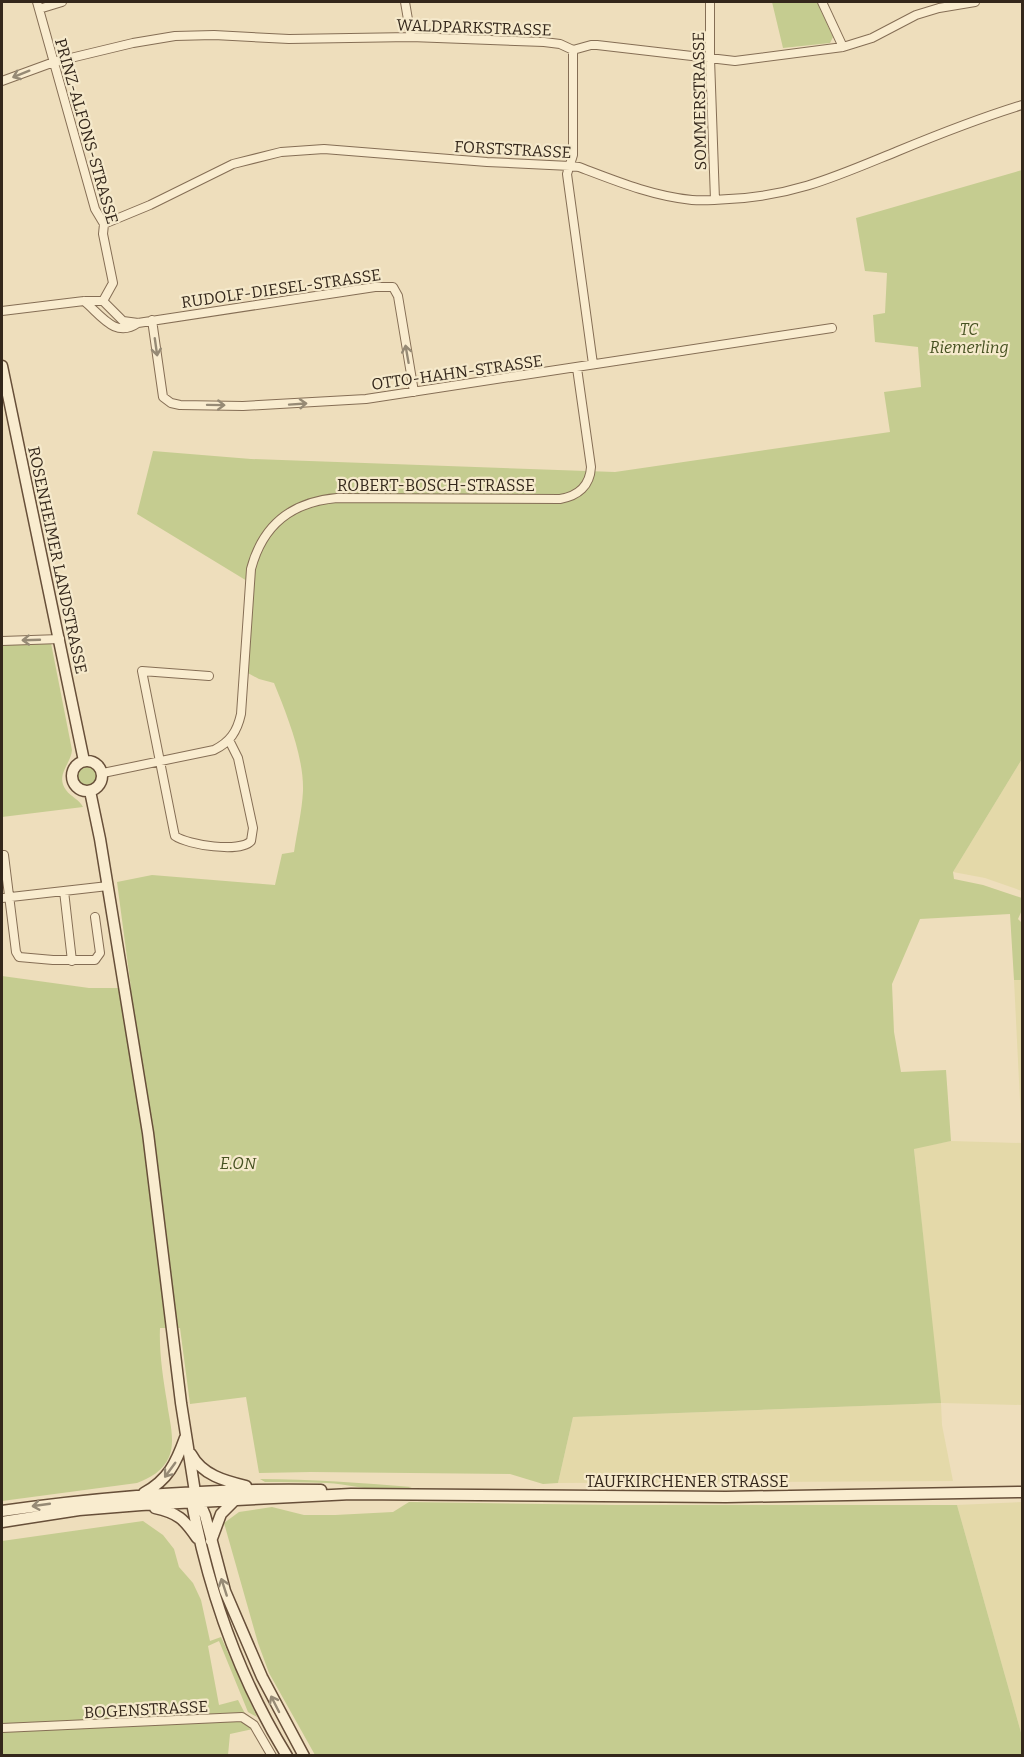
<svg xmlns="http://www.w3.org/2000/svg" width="1024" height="1757" viewBox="0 0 1024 1757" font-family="Bitter,serif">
<rect width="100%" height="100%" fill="#eedebc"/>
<path fill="#e4d9a9" d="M1022,759v132l-37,-13 -32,-6z
M1014,980h8v162z
M951,1141l71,2v262l-81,-2 1,22 11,56 -395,2 15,-66 367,-14 -26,-255z
M1022,1502v234l-65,-231z"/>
<path fill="#c5cc90" d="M772,2h45l16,35 -3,6 -47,5z
M1022,170v589l-69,113 1,7 29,6 39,13v12l-4,9 4,4v57h-8l-4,-66 -90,5 -28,65 2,48 7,40 45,-2 5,71 -37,8 27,254 -368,14 -15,66 -15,1 -33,-10 -199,-2 -52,1 -13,-76 -56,7 -10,-76h-20c-1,24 3,50 7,74 2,18 9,38 2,55 -6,14 -19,21 -32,26l-135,18v-525l87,12h42l-14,-106 35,-7 123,10 7,-31 12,-2c3,-20 8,-41 9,-61 1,-34 -16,-76 -29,-108l-15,-4 -13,-7 6,-88 -115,-70 16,-63 98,8 364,13 275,-40 -6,-40 37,-5 -3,-40 -43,-5 -2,-27 12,-2 2,-40 -22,-2 -9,-53z
M51,643l21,107c-1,14 -17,25 -6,40 5,7 13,9 17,17l-81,10v-172z
M75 776a12 12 0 1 1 24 0a12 12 0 1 1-24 0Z
M260,1479c51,0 101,4 152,8 -25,9 -59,-3 -85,-4 -21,-1 -42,-1 -62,-1z
M409,1502l206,3h342l65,231v19h-707l-46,-82 -11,-30 -34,-120 15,-11 33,-5 32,8h31l58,-3z
M143,1521l20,14 11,14 5,18 14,16 8,17 9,41 11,-4 36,80 -9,-5 -29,-71 -11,5 11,59 19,-5 15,29 -23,5 -2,21h-226v-214z"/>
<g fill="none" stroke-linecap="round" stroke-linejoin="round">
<defs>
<path id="minor" d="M37,2l58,207 9,15 -1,10 10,49 -10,18
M405,2l6,35
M710,2v57l5,141
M822,2l21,45
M39,9l23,-7
M573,50v105l-6,19 26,190
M2,81l52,-19 79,-19 42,-7 39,-1 75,4 122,-2 133,5 16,2 13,6 18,-5h6l138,16 108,-14 29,-9 44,-23 23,-7 36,-6
M104,224l46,-19 83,-41 48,-12 43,-3 163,13 83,4 9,1c37,14 73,29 113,33 12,1 25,0 37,-1 66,-3 110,-24 169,-48 41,-17 82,-33 124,-46
M84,301c17,14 31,38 54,22
M103,301l20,20 15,2 237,-36h18l5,9 16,96
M2,311l82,-10h19
M152,320l11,77 8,6 9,2 63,1 123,-7 466,-71
M2,641l58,-2
M209,676l-67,-5 32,161 1,4c13,9 65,17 76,5l2,-13 -15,-70 -9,-18
M103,773l111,-23c16,-8 23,-18 27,-36l10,-145c12,-45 41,-67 86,-71l223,1c18,-3 30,-13 31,-32l-14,-99
M4,855l12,97 3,5 34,3h42l5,-7 -5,-36
M64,891l8,70
M2,898l106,-12
M2,1728l240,-11 12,8 18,31"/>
<path id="secondary" d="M2,366l82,395
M72 776a15 15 0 1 1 30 0a15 15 0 1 1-30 0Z
M90,791l10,48 48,294 33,270 14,89 10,23 20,76 37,86 42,79
M191,1454c11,21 34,27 55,32
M144,1493c24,-13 32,-30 41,-55
M193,1498l-1,5c17,89 47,175 95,253
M155,1508c23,5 29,11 42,30
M2,1511c106,-15 212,-23 319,-21
M2,1522l77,-12 62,-5 210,-11 375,3 296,-5
M211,1541l10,-27 13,-13"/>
</defs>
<use href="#minor" stroke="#856e55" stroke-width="10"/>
<use href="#secondary" stroke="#674f39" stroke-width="13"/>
<use href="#minor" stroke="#f9eccf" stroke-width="8"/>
<use href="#secondary" stroke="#f9eccf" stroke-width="10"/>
</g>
<defs><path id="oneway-shaft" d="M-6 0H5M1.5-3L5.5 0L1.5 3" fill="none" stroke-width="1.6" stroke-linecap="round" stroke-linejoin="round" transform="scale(1.5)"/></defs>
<g stroke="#968a75">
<use href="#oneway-shaft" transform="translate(21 74) rotate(158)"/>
<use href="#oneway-shaft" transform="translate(156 347) rotate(82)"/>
<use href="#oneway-shaft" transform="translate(407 354) rotate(-100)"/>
<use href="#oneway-shaft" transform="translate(298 404) rotate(-4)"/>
<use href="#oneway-shaft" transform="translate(216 405) rotate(1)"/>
<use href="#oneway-shaft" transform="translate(31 640) rotate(178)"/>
<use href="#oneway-shaft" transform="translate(170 1470) rotate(126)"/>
<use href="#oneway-shaft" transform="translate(41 1505) rotate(172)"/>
<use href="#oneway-shaft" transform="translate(224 1587) rotate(-108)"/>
<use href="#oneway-shaft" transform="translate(275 1704) rotate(-117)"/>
</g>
<g text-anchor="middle" stroke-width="4.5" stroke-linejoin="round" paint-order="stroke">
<g font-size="16" fill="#34271b" stroke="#f5e9cb">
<text transform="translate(474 27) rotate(2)" y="6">WALDPARKSTRASSE</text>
<text transform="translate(699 101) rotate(-91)" y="6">SOMMERSTRASSE</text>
<text transform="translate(87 131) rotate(74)" y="6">PRINZ-ALFONS-STRASSE</text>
<text transform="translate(513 149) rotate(3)" y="6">FORSTSTRASSE</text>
<text transform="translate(281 288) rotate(-8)" y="6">RUDOLF-DIESEL-STRASSE</text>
<text transform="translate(457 372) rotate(-8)" y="6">OTTO-HAHN-STRASSE</text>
<text x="436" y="491">ROBERT-BOSCH-STRASSE</text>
<text transform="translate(58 560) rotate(78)" y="6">ROSENHEIMER LANDSTRASSE</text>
<text x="687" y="1487">TAUFKIRCHENER STRASSE</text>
<text transform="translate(146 1709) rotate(-3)" y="6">BOGENSTRASSE</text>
</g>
<g font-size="16" font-style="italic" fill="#465121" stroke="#f5e9cb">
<text x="969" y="335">TC<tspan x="969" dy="18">Riemerling</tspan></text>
<text x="238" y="1169">E.ON</text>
</g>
</g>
<rect width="1024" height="1757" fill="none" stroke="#34271b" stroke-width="6"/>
</svg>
